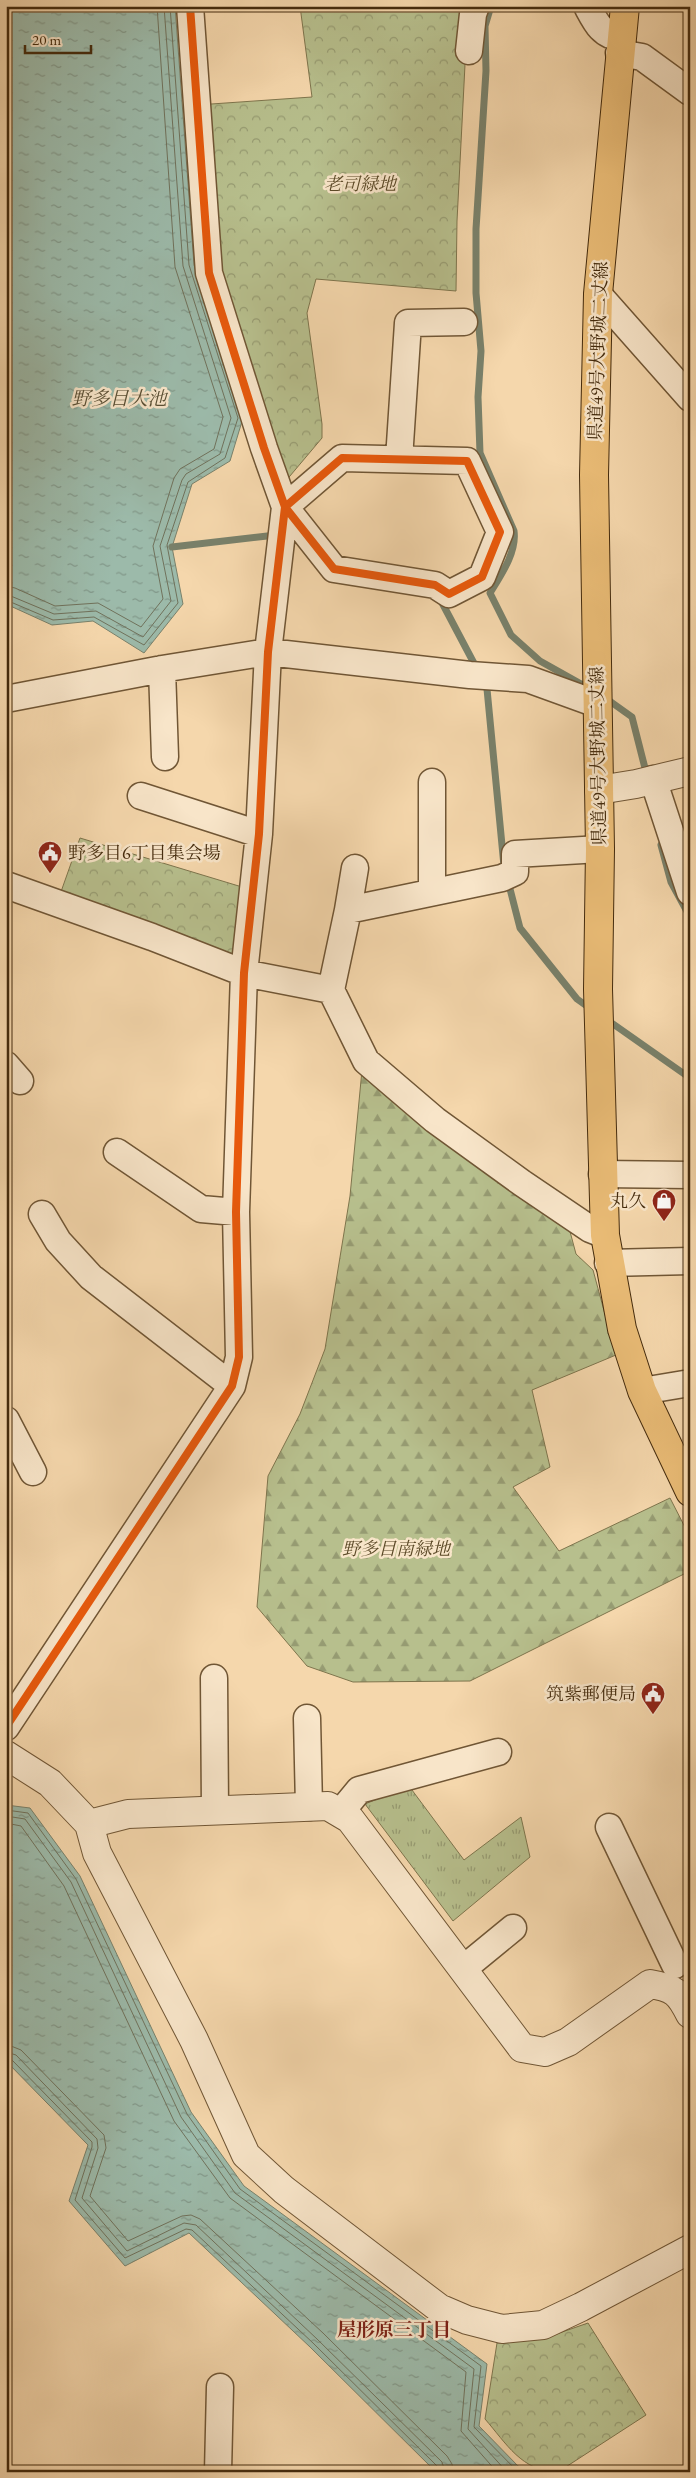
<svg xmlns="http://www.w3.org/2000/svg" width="696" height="2478" viewBox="0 0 696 2478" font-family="'EB Garamond','Noto Serif JP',serif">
<defs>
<pattern id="grass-tufts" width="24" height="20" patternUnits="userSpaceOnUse" patternTransform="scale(1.25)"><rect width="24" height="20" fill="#b7bf8d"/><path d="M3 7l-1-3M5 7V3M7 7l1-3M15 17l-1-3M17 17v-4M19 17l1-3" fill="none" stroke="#969b72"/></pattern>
<pattern id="forest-firs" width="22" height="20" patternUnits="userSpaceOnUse" patternTransform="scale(1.25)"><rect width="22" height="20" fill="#b7bf8d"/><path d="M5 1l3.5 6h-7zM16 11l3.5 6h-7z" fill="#969b72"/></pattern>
<pattern id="park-crowns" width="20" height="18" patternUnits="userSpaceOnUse" patternTransform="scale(1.25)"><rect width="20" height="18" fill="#b7bf8d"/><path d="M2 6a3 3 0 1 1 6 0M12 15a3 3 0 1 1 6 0" fill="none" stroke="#969b72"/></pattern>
<pattern id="water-ripples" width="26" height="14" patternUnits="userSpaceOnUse" patternTransform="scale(1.25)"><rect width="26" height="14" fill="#9cbaaa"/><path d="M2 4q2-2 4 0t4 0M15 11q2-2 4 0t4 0" fill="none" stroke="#819789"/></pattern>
</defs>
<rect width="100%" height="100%" fill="#f5d7ac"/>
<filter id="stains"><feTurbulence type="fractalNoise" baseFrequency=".004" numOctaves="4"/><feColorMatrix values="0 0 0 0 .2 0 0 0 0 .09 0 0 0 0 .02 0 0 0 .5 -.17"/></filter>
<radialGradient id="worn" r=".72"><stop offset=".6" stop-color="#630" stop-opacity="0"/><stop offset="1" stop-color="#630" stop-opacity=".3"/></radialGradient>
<path fill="url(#grass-tufts)" stroke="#7e754d" d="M409,1786l55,74 57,-43 9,40 -77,64 -88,-117z"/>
<path fill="url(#forest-firs)" stroke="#7e754d" d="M362,1070l206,154 8,30 17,16 23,85 -84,35 18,77 -37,20 46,64 111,-53 20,39v34l-220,110 -117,1 -46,-16 -50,-59 11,-131 32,-62 25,-65 25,-153z"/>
<path fill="url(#park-crowns)" stroke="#7e754d" d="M300,6h168l-11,215 -1,70 -140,-12 -9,34 15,111v14l-43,51 -70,-216 -12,-168 115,-8z
M80,838l172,52 -8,83 -187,-70z
M588,2323l58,92 -88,57c-36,0 -52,-29 -73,-53l12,-76 45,-4z"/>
<path fill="url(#water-ripples)" stroke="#79816b" d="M6,6h169l19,259 49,153 -13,43 -38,23 -20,63 11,57 -39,49 -51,-32 -41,4 -46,-21z
M6,1805l24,3 50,68 111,236 53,74 243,178 -8,62 39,40 13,6h-95l-126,-125 -121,-114 -64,33 -56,-65 19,-56 -82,-84z"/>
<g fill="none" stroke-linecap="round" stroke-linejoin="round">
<path stroke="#70725c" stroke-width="1" d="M6,586l9,2 40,18 43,-3 43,24 22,-28 -10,-53 21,-68 6,-9 34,-20 9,-32 -48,-150 -18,-261
M6,594l48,20 42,-3 47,26 28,-36 -11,-55 22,-66 4,-6 34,-20 11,-36 -48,-152 -19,-260
M6,600l47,20 41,-3 50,28 34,-42 -11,-58 21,-63 37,-24 13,-40 -49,-153 -19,-259
M6,1810l22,3 48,66 111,235 53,75 241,177 -7,61 44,45
M6,1816l19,3 46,63 110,235 54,76 239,176 -6,60 39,43
M6,1823l15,3 43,60 110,235 56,77 236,174 -5,59 36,41
M6,2044l15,6 83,85 2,13 -16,48 38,45 54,-25 9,-1 9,4 123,114 124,123 5,8 1,8
M6,2052l10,3 81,84 1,9 -16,50 45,53 57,-28 12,2 121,114 125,123 3,10
M6,2058l6,2 80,82v5l-17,53 50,58 61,-29 6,1 121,113 124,123 2,6"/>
<path stroke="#79816b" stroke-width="7" d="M491,6l-6,20 1,45 -10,158v64l5,58 -3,46 2,56 34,78c3,21 -13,44 -24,62l21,42 29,26 50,28
M172,547l104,-12
M439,597l38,72
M483,681l4,8 17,177
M604,697l28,20 15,59
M661,845l10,37 19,35
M508,881l12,47 57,71 14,10
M606,1019l84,59"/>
<defs>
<path id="minor" d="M587,6c8,15 15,31 34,31
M469,51l4,-37 3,-8
M619,53l23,4 48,35
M598,294l92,104
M399,459l9,-136 56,-1
M162,669l3,88
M6,699l156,-30 106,-17 202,23 58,4 69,25
M653,779l37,113
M141,796l118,38
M6,885l146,52 92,36 87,17 17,-80 154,-32 13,-6v-18l85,-5
M432,892v-110
M348,910l7,-42
M331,990l35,71 69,59 87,63 68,46 15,6
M6,1065l14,16
M117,1152l84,57 35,3
M602,1174l88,1
M42,1214l16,27 33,36 141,109
M608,1263l82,-2
M642,1391l48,-8
M6,1420l27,52
M214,1678l1,132
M307,1718l2,89
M6,1727l226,-341 7,-29 -3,-145 8,-239 15,-139 9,-182 17,-145 57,-49 125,3 33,71 -18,45 -33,17 -14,-9 -101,-16 -49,-62 -21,-59 -55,-175 -19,-267
M340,1813l19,-23 139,-38
M609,1827l66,138
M463,1969l50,-41
M218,2472l2,-85"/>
<path id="tertiary" d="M599,790l37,-6 54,-13
M6,1755l44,28 39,41 8,29 97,187 52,115 38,35 155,118 28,12 35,9 41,-4 38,-18 109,-58
M89,1824l39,-10 200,-8 22,13 172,229 23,4 23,-10 82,-58c24,4 29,8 40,30"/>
<path id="primary" d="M625,6l-27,288 -4,181 6,374 -2,140 7,246 17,94 20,62 48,101"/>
</defs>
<use href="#minor" stroke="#705635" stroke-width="29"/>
<use href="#tertiary" stroke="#705635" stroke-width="30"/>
<use href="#primary" stroke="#442b0d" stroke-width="30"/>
<use href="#minor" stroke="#f8e5c9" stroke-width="26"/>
<use href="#tertiary" stroke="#f8e5c9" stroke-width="28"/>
<use href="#primary" stroke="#eabc76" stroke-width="28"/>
<defs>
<path id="cycleway" d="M6,1727l226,-341 7,-29 -3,-145 8,-239 15,-139 9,-182 17,-145 57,-49 125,3 33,71 -18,45 -33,17 -14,-9 -101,-16 -49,-62 -21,-59 -55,-175 -19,-267"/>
</defs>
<use href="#cycleway" stroke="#f8e5c9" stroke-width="11"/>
<use href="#cycleway" stroke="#e8590c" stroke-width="8"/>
</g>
<defs>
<symbol id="civic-pin" viewBox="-11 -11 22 30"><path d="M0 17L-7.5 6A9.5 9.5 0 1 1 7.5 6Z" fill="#8f2418" stroke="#f8e5c9"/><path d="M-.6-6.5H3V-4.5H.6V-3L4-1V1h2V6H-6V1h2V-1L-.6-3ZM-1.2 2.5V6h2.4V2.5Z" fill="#fff"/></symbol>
<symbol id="shop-pin" viewBox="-11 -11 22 30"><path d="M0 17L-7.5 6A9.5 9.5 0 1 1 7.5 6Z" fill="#8f2418" stroke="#f8e5c9"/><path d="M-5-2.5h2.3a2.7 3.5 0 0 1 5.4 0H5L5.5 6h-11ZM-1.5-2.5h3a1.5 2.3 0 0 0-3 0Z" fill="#fff"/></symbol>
</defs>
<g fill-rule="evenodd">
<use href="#civic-pin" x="36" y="839" width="28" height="38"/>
<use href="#shop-pin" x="650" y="1187" width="28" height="38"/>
<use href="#civic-pin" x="639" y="1680" width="28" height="38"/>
</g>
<g text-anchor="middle" stroke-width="5" stroke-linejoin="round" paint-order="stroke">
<g font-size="18" font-style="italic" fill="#5b4927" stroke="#f8e5c9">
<text x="360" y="190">老司緑地</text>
<text x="396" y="1555">野多目南緑地</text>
</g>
<g font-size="18" fill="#442b0d" stroke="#f8e5c9">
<text transform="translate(598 351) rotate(-88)" y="6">県道49号大野城二丈線</text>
<text transform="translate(598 756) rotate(-91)" y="6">県道49号大野城二丈線</text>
</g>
<g font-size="18" fill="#442b0d" stroke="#f8e5c9" text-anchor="end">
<text x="68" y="859" text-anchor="start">野多目6丁目集会場</text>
<text x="646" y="1207">丸久</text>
<text x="636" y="1700">筑紫郵便局</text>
</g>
<g font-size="19" font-style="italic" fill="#5a4f34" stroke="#f8e5c9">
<text x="119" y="405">野多目大池</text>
</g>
<g font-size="19" font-weight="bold" fill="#7a1f14" stroke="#f8e5c9">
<text x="394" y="2336">屋形原三丁目</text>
</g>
</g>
<rect width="696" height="2478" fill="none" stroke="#f5d7ac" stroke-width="25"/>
<rect x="8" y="8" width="681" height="2463" fill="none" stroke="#442b0d" stroke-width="2.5"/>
<rect x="12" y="12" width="671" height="2453" fill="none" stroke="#442b0d"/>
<path d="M25 45v8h66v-8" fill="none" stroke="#442b0d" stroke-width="2.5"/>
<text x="32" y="45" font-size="15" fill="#442b0d" stroke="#f8e5c9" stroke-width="4" paint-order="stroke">20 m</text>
<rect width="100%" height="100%" filter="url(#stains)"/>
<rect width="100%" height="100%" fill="url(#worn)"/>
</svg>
